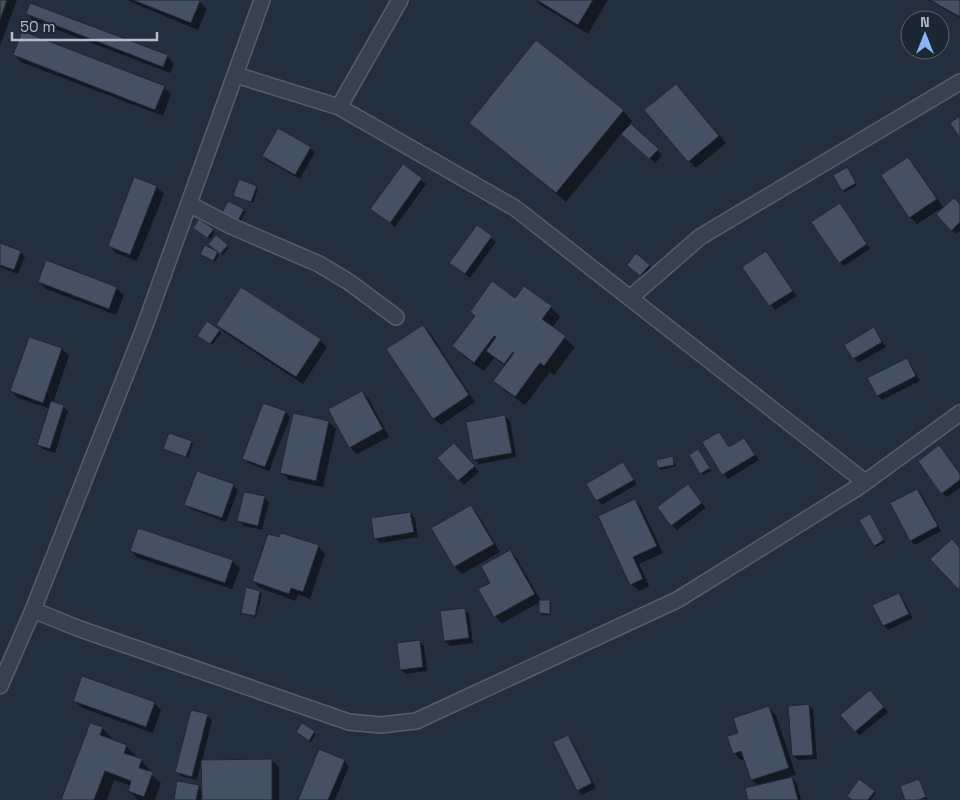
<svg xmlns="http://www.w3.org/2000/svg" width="960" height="800" viewBox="0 0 960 800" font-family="'Space Grotesk',sans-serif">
<rect width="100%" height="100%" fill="#242f3e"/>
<path fill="#0007" d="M0,0h17l-17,46z
M128,0h66l6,2 7,7 -9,21 -67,-28z
M536,0h72l-20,34 -47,-29z
M928,0h32v18z
M27,14l140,42 7,8 -4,9 -136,-52z
M14,54l150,33 7,7 -8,22 -142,-54z
M676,85l50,58 -30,25 -7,-7z
M623,111l9,10 -3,3 33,31 -7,8 -33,-30 -56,69 -86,-70 -10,-9z
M310,148l5,4 -15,27 -32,-18 -5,-5z
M908,159l7,7 28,41 -26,17 -7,-7z
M403,166l23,18 -31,43 -19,-14z
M847,168l10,17 -12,7 -2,-2z
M157,187l7,7 -27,67 -21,-8 -7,-8z
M256,187l2,2 -5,14 -19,-8z
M960,206v25l-4,3 -19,-20z
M844,209l26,40 -26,17 -4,-4z
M243,210l2,2 -5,12 -15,-7z
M477,227l19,15 -26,36 -15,-11z
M196,230h17l2,2 -5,7z
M216,237l13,11 -6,7 -13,-11z
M0,244l20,8 5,5 -7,17 -18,-7z
M206,247l13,8 -4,7 -11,-6z
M766,253l31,43 -22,14 -31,-43z
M636,255l15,12 -8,10 -14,-12z
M39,282l77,6 8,7 -8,20 -70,-26z
M524,288l27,19 9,10 -8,11 23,19 -21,28 -4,-3 -25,33 -21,-15 -10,-10 11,-14 -11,-8 -10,13 -21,-15 -9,-10 61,-46z
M217,325l103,15 7,7 -24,37 -79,-52z
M422,326l8,7 45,69 -34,23 -8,-7z
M873,329l13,18 -28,16 -12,-18z
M219,331l2,2 -9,12 -12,-7z
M29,339l33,10 7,7 -16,47 10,4 5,4 -13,42 -12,-4 -5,-5 12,-35 -32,-11 -7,-7z
M907,359l4,5 9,17 -38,19 -4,-4 -9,-17z
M362,392l7,7 20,38 -32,17 -7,-7z
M285,412l5,5 -21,54 -21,-8 -4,-5z
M505,416l5,5 6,36 -37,7 -5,-5z
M329,422l7,7 -13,58 -34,-7 -7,-7z
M719,434l11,14 14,-9 15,21 -31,19 -24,-36z
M191,442l2,2 -5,14 -23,-9z
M939,447l21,27v14l-13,9 -5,-4z
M458,449l21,23 -15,13 -25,-27z
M698,450l13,21 -8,4 -13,-20z
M672,458l4,8 -15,4 -2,-2z
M623,464l14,20 -35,21 -14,-21z
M233,485l5,5 -12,32 -35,-13 -5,-5z
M692,490l14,18 -29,22 -5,-5z
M917,490l5,5 19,36 -26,14 -4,-5z
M264,497l5,5 -7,28 -18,-4 -5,-5z
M634,500l7,7 22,46 -24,11 10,22 -10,5 -8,-7z
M470,506l7,7 23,39 -38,22 -7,-7 -22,-38z
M410,513l5,5 3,19 -38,6 -5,-5z
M870,516l15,26 -8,5 -2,-2z
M318,546l7,8 -15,45 -12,-5 -2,7 -36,-13 -7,-7z
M131,551l101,10 8,7 -8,21 -94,-31z
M510,552l7,7 24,42h8l2,2v12h-9l-2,-2v-11l-38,21 -7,-7 -3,-33z
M260,592l2,2 -6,23 -12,-3 -2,-2z
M899,594l4,5 10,19 -25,12 -4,-5z
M464,610l5,4 4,29 -23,3 -5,-5 -3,-29z
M420,642l4,4 3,25 -21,3 -5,-5z
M875,696l13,16 -28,23 -5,-4z
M75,701l79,2 7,7 -8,23 -71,-25z
M809,705l4,5 4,49 -19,1 -5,-4z
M769,708l7,7 20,60 -6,1 7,7 4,17h-52l9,-14 -6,-6 -7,-21 -4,1 -7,-7 5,-19z
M207,715l5,5 -10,41 69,-1 8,7v33h-76l-1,-4 -1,4h-26l23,-14 5,5 -2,-29 -4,18 -16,-4 -4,-4z
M302,725l14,9 -5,8 -14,-10z
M102,728l10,10 -1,3 15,5 10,10 -1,2 6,2 9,10 -1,3 12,10 -6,17h-17l-9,-9 2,-5 -17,-6 -7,20h-44z
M568,736l4,5 24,47 -14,7 -4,-5z
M344,761l5,5 -14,34h-35z
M919,780l8,19 -20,1z
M874,792l2,1 -5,7h-18z"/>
<path fill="#455162" stroke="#1f2835" d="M0,0h7l-7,20z
M133,0h65l2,1 -9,22z
M537,0h56l-15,25z
M930,0h30v17z
M30,3l138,52 -5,12 -137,-53z
M22,31l143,55 -10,24 -142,-55z
M536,40l88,70 -68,83 -87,-70z
M676,84l43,52 -31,26 -44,-52z
M960,116v22l-10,-15z
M631,124l28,25 -10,10 -28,-25z
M278,128l33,19 -16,28 -33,-19z
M908,157l29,42 -28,19 -28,-43z
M403,164l19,14 -32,45 -20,-14z
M847,167l9,16 -14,8 -9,-16z
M134,177l23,9 -27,69 -22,-9z
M239,179l18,7 -6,16 -18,-6z
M954,198l6,6v18l-9,9 -15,-17z
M228,201l16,8 -7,14 -16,-8z
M840,203l27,41 -28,19 -28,-41z
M199,219l15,10 -7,9 -14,-10z
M477,225l15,11 -27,38 -16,-11z
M216,235l12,10 -8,9 -12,-10z
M0,243l21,8 -7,19 -14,-5z
M205,245l13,7 -5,9 -13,-7z
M766,251l27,40 -24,15 -27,-39z
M636,253l14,12 -10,11 -13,-11z
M46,260l71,27 -8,22 -71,-27z
M492,281l23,17 9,-12 28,20 -10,13 24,17 -22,30 -4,-3 -25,34 -22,-16 21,-28 -1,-1 -9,12 -18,-13 10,-14 -2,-1 -20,27 -22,-17 23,-30 -5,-4z
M241,287l80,52 -25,38 -80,-52z
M207,321l13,9 -10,14 -13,-8z
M423,325l46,70 -36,24 -47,-70z
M874,327l8,15 -29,17 -9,-14z
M29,337l33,11 -19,55 -33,-12z
M907,358l9,18 -39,20 -10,-18z
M362,391l21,38 -34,19 -21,-39z
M51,401l13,4 -14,44 -13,-4z
M263,403l23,8 -21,56 -23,-8z
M293,413l36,8 -13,60 -36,-8z
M505,415l7,38 -39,7 -7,-38z
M719,432l10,15 15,-9 11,17 -33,20 -20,-33z
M169,433l23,8 -6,16 -23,-8z
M454,443l21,23 -17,15 -21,-23z
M939,445l21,29v6l-19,14 -23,-33z
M698,449l12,19 -10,6 -11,-19z
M673,456l1,9 -16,3 -2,-8z
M623,462l11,18 -38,21 -10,-17z
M197,471l37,13 -12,34 -38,-13z
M688,484l14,19 -31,23 -14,-19z
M917,489l21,37 -28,15 -20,-38z
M244,492l21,4 -7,30 -21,-5z
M635,499l22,47 -24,11 10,22 -13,6 -32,-69z
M471,505l23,39 -40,23 -23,-39z
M410,512l4,20 -40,7 -3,-21z
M870,514l14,26 -10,6 -15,-26z
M138,528l95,32 -8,23 -95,-32z
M281,533l38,12 -16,47 -12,-4 -2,6 -37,-13 16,-47 11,3z
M952,539l8,9v39l-2,2 -28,-30z
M510,550l25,44 -41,23 -16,-28 12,-6 -9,-17z
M246,587l14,4 -5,25 -14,-3z
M899,593l10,21 -26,12 -11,-21z
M539,600h11v14l-11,-1z
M465,608l4,30 -25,3 -4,-30z
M420,640l3,27 -23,3 -3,-27z
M82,676l73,26 -9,25 -73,-26z
M870,690l14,17 -29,25 -15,-17z
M809,704l4,51 -21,1 -4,-50z
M769,706l20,62 -38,12 -10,-29 -8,3 -6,-18 11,-3 -5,-15z
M191,710l17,4 -16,63 -17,-5z
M90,723l13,4 -3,8 27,10 -3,8 18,6 -3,9 14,4 -9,25 -16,-6 3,-10 -26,-10 -11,29h-33z
M302,723l13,8 -6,10 -13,-9z
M568,735l24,48 -15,8 -24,-49z
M319,749l26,11 -17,40h-30z
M272,759v41h-70l-1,-40z
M792,777l6,23h-50l-3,-12z
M859,779l16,12 -7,9h-16l-5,-4z
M919,779l7,18 -8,3h-13l-5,-14z
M177,781l22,4 -3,15h-22z"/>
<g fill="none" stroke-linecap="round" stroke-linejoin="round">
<defs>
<path id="street" d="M236,75l103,32 176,101 350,274
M339,107l61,-107
M189,204l42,22 88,38 30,18 47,35
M630,298l70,-61 260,-155
M33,610l47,19 269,93 32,3 35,-4 261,-121 183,-114 100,-73
M0,686l33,-76 110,-279 119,-331"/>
</defs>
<use href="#street" stroke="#565f6c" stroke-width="18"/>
<use href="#street" stroke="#38414e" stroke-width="15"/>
</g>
<g transform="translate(925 35)"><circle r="24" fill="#1d2633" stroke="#59626f"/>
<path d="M0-4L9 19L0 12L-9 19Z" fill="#8ab4f8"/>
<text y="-8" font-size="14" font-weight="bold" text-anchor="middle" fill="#b4bcc9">N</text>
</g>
<path d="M12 32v8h145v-8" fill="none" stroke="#b4bcc9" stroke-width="2.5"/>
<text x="20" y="32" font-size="15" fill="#b4bcc9" stroke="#1d2633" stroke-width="4" paint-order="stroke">50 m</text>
</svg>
